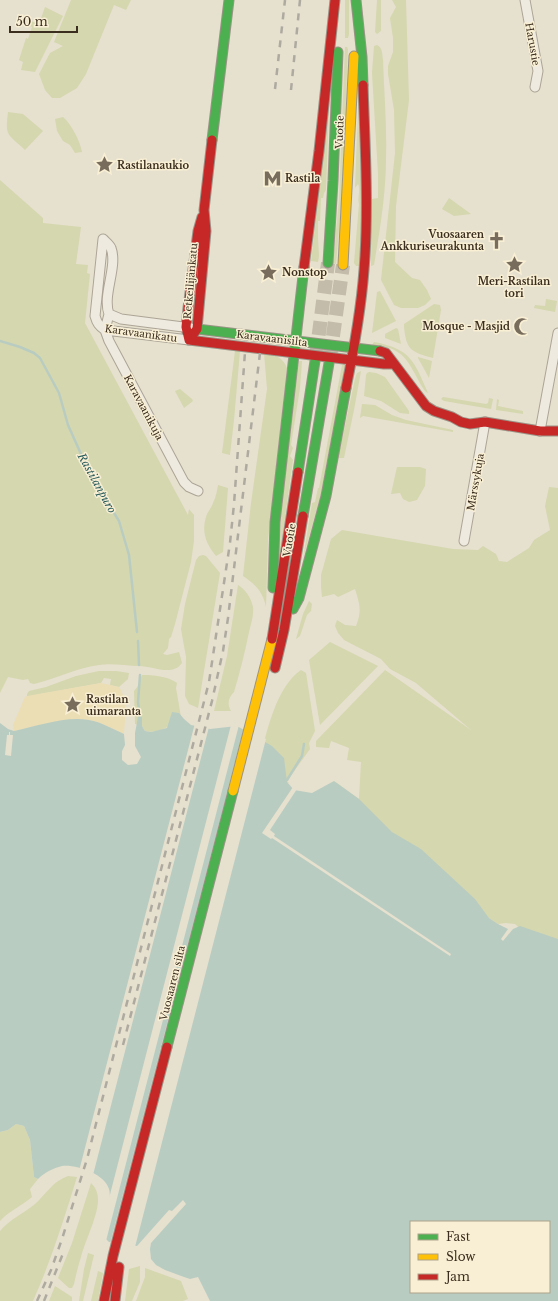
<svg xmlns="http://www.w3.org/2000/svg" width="558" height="1301" viewBox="0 0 558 1301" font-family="'Libre Baskerville',serif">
<rect width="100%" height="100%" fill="#e6e0ce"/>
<path fill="#d5d7af" d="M71,0h60l-5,10 -12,-5 -28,69 -9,14 -17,10h-8l-7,-8 -6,-16 11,-21 13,-7 -9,-4z
M345,0h4v34l-1,4h-3z
M377,0h4v31l-4,3 -2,-2z
M392,0h14l3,100 -13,106 -1,56 17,16 8,2 7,10 4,9 -6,6 -7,3h-17l-7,-3 -13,-25 14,-127 -1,-43 -6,-36v-8l5,-14v-14l-3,-20 6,-11z
M45,7l18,9 -28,56 -14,-2 2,-8 -4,-2 7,-22 2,1 4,-12 -2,-1 1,-5 8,3z
M377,45c6,3 5,9 6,15 1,32 4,65 3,98 0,36 -6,71 -12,107l-3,1 1,-67 6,-1v-24l-6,-101 2,-27z
M345,47h2l1,2 -6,146 -6,69 -3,-1 6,-64z
M329,106l-3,84 -2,3 -1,5h-2l-1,23h-2v17l1,18 -1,6 -7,-1z
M358,109l5,120 -4,37h-3l-2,-3 5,-59c-2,-6 2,-14 -1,-20l-3,4z
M8,112l15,2 20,17 -18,19c-18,-17 -20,-13 -17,-38z
M63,117c9,8 17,24 19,35l-7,1 -5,-8 -7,-4 -6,-10 -2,-12z
M0,180l43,38v5l38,4 -5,37 12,1 -1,8 3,1 -5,49 103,192 1,-6 5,6v26l-3,21 -16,62 -4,13 -2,2 -1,9 -5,6 4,1 12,-3 3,11c-10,14 -29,3 -43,3 -13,0 -27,-3 -40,-1 -23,3 -43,14 -65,19l-4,-1 -2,-4 -5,1 -15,-3 -8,16z
M449,198l22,16 -17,2 -12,-7z
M380,291l16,30 -24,12 5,-41z
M546,299l11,2 -2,11 -21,-4 1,-3 10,1z
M434,304l6,1 1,5 -8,48c-21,-6 -27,-7 -29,-32v-2z
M396,328l2,1 3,15 -16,-6v-4z
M374,342c37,7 40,19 54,51 -7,-2 -16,-32 -29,-40 -8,-6 -17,-7 -27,-8z
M235,351h5l-6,69 -4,35 -8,-2z
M264,353c11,1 19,5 23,15l-19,172 -2,67c-3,-15 -11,-23 -23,-31l8,-73 16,-114z
M418,357l14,4 -3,17 -11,-20z
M299,361h3l-2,27 -9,57 2,3 -3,8 3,4 -13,94 1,-43z
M343,364l2,1 -24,128 -18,66 9,-56 3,-1 3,-14h1l23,-123z
M361,371l-7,39 -10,48h-6l17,-79 2,-6z
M369,372l7,1 9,4 24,34v3l-9,-1 -19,-12 -17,-5 2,-21 1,-2z
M180,389l12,10 1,2 -9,7 -9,-17z
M443,397l43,7 2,-1 1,-5 4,1 -2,10 -47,-8 -3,-2z
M497,399l2,1 -1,6 25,5v3l-27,-4z
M362,404l13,1 17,10 14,5 47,10v2l-90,-16 -3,2z
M397,467h23l6,2 -1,17 -8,14 -8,2 -6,-3 -3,-6 -9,1z
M218,485l10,3 -5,64 -7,4c-11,-13 -15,-26 -9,-42 2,-4 5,-7 6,-11 3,-6 4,-12 5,-18z
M549,487l9,1v475l-43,-39 -9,-1 -8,1 -9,-6 -155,-137 25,18 2,-37 -14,-2 2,-12 -18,-7 -2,7 -13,-1v-6l69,-71 86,60 -55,-47 -26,-14 -9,-10 -37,-19 -6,-7 -3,-7 2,-6 8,5 11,1c6,-15 4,-21 -1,-37l-17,8 -4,-3 -12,3 -1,-10v-12l10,-36 11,-9 111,19 25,1 5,-4 13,8 3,7 8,1 22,-14 5,-8 16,-10 -5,-24z
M203,555l3,1 14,17 -22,135 -9,-4 -4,-8 1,-39 -5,-28 4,-25 11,-44 3,-4z
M238,585c8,5 13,13 15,22 1,8 -2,17 -4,25 -4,20 -9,40 -15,60 -6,6 -7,12 -3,19h-17l13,-55z
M309,601l3,3 -1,7 -4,4 -7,21 -4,3 7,-25z
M330,642l48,24 -58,59 -11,-65z
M301,670l5,3 9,58 -6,12 1,6 -23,32 2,2 -33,-7c8,-32 17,-87 45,-106z
M99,671h17l13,2 -1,6 -9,8 -9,-2 1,-6 -7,-1 -3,5 -71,13h-3v-2l2,-3 17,-4 30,-11z
M142,675c11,0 26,1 35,8l-1,5 5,29c-11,9 -21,17 -36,14l-3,-5 -7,-2 -1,-33 4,-5z
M16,1124l8,2 6,14 4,37 4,2 -8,10 2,8c-11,9 -23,14 -32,24v-89l8,-2z
M68,1176l9,1c-13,42 -26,84 -44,124h-33v-70c10,-12 23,-17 35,-27 12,-11 17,-22 33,-28z
M91,1183c5,5 7,10 7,17 0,16 -13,41 -17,57 -3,9 -5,18 -7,27l-2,4h-3l-11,-10 14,-35z
M88,1253l6,2 -11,46h-4l5,-32z
M140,1266v16l-8,19h-7l4,-32z
M145,1268l36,13 7,18 -5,2h-47l9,-24z
M98,1271l5,2 -5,28h-7z
M55,1286l17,11v4h-23z"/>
<path fill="#ebdeb4" d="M101,683l18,4c9,13 6,32 5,47 -11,-5 -23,-12 -35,-14 -19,-3 -54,7 -75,11l-1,-6 12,-28 2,-1z"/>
<path fill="#b9ccc1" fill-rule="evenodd" d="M172,712l7,1 5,6 7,6 19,4 27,-3 35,20 12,12 3,24 7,8 18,3 22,-12 25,18 33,33 29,17 54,50 14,19 9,6 10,5 -7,10 2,2 10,-12 7,-3 38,13v362h-348l-12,-24 -8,2 -6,-2 -19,-7 -9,-5 -5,-6 -1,-10 1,-6 35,-39 -3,-4 -11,11 -3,-1 -32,36 -28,-4 -3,-3c1,-12 6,-40 3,-50 -4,-15 -33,-25 -47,-23 -9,2 -18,7 -24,13l-4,-2 -4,-37 -6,-14 -8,-2 -8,6 -8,2v-409l8,6 6,2c24,-5 51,-15 75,-11 12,2 24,9 35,14l1,11 -3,6v9l6,5 9,-1 4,-7 -6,-11v-13l3,-16h4v9l3,5 6,1 16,-4zM411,1222h138v70h-138z"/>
<path fill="#e6e0ce" d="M195,723l14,4 -116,448 -14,-4z
M237,724l2,1 -133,516 -5,-7 5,-24 125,-485z
M244,727l22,12 -131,508 -25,-3z
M9,732h1v3h3l-2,21 -6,-1 2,-20h2z
M293,787l4,2 -27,41 5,4 -1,2 177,118 -1,2 -178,-118 -1,1 -9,-6z"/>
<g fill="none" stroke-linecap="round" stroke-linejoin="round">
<path stroke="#b9ccc1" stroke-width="2.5" d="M0,341l20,6 14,6 6,5 19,35 9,32 21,47 30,49 10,34 8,77
M138,641l1,24
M140,675l-2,27 2,15
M287,780l15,-24 2,-12"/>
<path stroke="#c4bcab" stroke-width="14" stroke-dasharray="14 7" stroke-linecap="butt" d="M316,356l12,-93
M330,357l13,-92"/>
<defs>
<path id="street" d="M525,0l13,71 -3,16
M103,239l-8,77c2,7 4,10 10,14l84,10
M103,239c3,3 7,6 8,9 7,19 -9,47 -2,66l12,5 70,9
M109,314l-4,16 4,11 75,141 5,5 9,4
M540,431l18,-98
M464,541l21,-119"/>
<path id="fast" d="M356,0l6,57 1,28
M212,140l17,-140
M328,263l5,-82 5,-129
M197,329l183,22
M298,472l17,-111
M303,516l26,-153
M273,588l2,-66 29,-255
M293,609l6,-11 27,-102 20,-108
M167,1047l66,-256"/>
<path id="slow" d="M343,265l11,-209
M233,791l39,-152"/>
<path id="jam" d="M304,267l15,-116 16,-151
M189,340l8,-11 9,-98 -2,-21 8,-70
M189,340l195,24h9
M189,340l-3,-13 2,-19 10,-77 4,-14
M380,351l6,2 40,53 8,5 18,6 9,5 9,2 15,-2 55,9h18
M346,388c8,-39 15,-78 18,-118 5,-61 1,-124 -1,-185
M272,639l26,-167
M275,668l9,-38 19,-114
M104,1301l9,-45 54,-209
M115,1301l4,-34"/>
</defs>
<use href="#street" stroke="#aca596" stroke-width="11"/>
<use href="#fast" stroke="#9b9487" stroke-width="11"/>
<use href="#slow" stroke="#9b9487" stroke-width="11"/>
<use href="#jam" stroke="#9b9487" stroke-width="11"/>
<use href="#street" stroke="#eeeae0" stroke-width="9"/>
<use href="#fast" stroke="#4caf50" stroke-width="9"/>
<use href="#slow" stroke="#ffc107" stroke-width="9"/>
<use href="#jam" stroke="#c62828" stroke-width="9"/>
<path stroke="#aeaaa0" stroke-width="2.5" stroke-dasharray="7 7" stroke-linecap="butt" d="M275,89l10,-89
M291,90l9,-90
M123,1045l89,-344 11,-50 5,-33 32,-265
M37,1301l14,-31 11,-31 25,-80 122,-477 21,-139 4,-39 11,-152
M44,1301l20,-50"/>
</g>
<defs>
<symbol id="sight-bare" viewBox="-9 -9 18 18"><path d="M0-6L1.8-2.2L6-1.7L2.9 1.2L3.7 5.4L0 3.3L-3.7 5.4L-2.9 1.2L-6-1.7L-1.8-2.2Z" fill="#786c5c" stroke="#f8efd4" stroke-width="2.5" paint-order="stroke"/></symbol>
<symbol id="metro-bare" viewBox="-9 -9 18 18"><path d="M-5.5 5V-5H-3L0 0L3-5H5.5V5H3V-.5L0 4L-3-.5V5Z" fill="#786c5c" stroke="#f8efd4" stroke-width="2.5" paint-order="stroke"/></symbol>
<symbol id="church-bare" viewBox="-9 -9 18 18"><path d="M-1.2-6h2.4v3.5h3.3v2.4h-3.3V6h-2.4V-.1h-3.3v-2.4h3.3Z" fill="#786c5c" stroke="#f8efd4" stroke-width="2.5" paint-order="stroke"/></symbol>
<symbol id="mosque-bare" viewBox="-9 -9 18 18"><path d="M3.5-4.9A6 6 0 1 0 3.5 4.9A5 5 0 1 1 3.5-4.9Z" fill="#786c5c" stroke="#f8efd4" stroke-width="2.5" paint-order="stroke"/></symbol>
</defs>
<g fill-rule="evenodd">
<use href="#sight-bare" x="92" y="152" width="25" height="25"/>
<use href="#metro-bare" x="260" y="166" width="25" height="25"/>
<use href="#church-bare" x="484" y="228" width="25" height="25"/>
<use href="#sight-bare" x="502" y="252" width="25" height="25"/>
<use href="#sight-bare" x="256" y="260" width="25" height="25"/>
<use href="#mosque-bare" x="510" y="314" width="25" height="25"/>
<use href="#sight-bare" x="60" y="692" width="25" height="25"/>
</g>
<g text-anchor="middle" stroke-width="3" stroke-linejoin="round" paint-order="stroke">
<g font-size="10" fill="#3c2e1e" stroke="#f8efd4">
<text transform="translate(533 44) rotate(80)" y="4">Harustie</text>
<text transform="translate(339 132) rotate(-88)" y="4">Vuotie</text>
<text transform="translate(190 281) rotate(-85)" y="4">Retkeilijänkatu</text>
<text transform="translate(141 333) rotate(8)" y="4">Karavaanikatu</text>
<text transform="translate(272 338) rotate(7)" y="4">Karavaanisilta</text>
<text transform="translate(144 407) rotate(62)" y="4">Karavaanikuja</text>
<text transform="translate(475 482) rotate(-80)" y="4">Märssykuja</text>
<text transform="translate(289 540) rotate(-80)" y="4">Vuotie</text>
<text transform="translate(172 983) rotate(-76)" y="4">Vuosaaren silta</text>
</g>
<g font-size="10" font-weight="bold" fill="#3c2e1e" stroke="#f8efd4" text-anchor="start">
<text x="117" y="169">Rastilanaukio</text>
<text x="285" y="182">Rastila</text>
<text x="484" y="238" text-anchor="end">Vuosaaren<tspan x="484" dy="12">Ankkuriseurakunta</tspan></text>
<text x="282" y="276">Nonstop</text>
<text x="514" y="285" text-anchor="middle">Meri-Rastilan<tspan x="514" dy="12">tori</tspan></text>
<text x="510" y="330" text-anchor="end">Mosque - Masjid</text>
<text x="86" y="703">Rastilan<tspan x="86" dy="12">uimaranta</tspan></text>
</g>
<g font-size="11" font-style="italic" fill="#2c5d5c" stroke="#f8efd4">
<text transform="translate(97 483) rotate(61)" y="4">Rastilanpuro</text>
</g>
</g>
<rect x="410" y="1221" width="140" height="72" fill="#f8efd4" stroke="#ada28b"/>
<rect x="418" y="1234" width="20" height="6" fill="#4caf50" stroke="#ada28b"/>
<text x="446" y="1241" font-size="12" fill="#3c2e1e">Fast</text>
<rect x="418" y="1254" width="20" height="6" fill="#ffc107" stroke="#ada28b"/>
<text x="446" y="1261" font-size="12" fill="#3c2e1e">Slow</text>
<rect x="418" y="1274" width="20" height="6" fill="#c62828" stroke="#ada28b"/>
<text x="446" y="1281" font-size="12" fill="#3c2e1e">Jam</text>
<path d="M10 26v6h67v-6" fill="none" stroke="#3c2e1e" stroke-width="2"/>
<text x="16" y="26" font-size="12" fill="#3c2e1e" stroke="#f8efd4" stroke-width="3" paint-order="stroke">50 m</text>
</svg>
